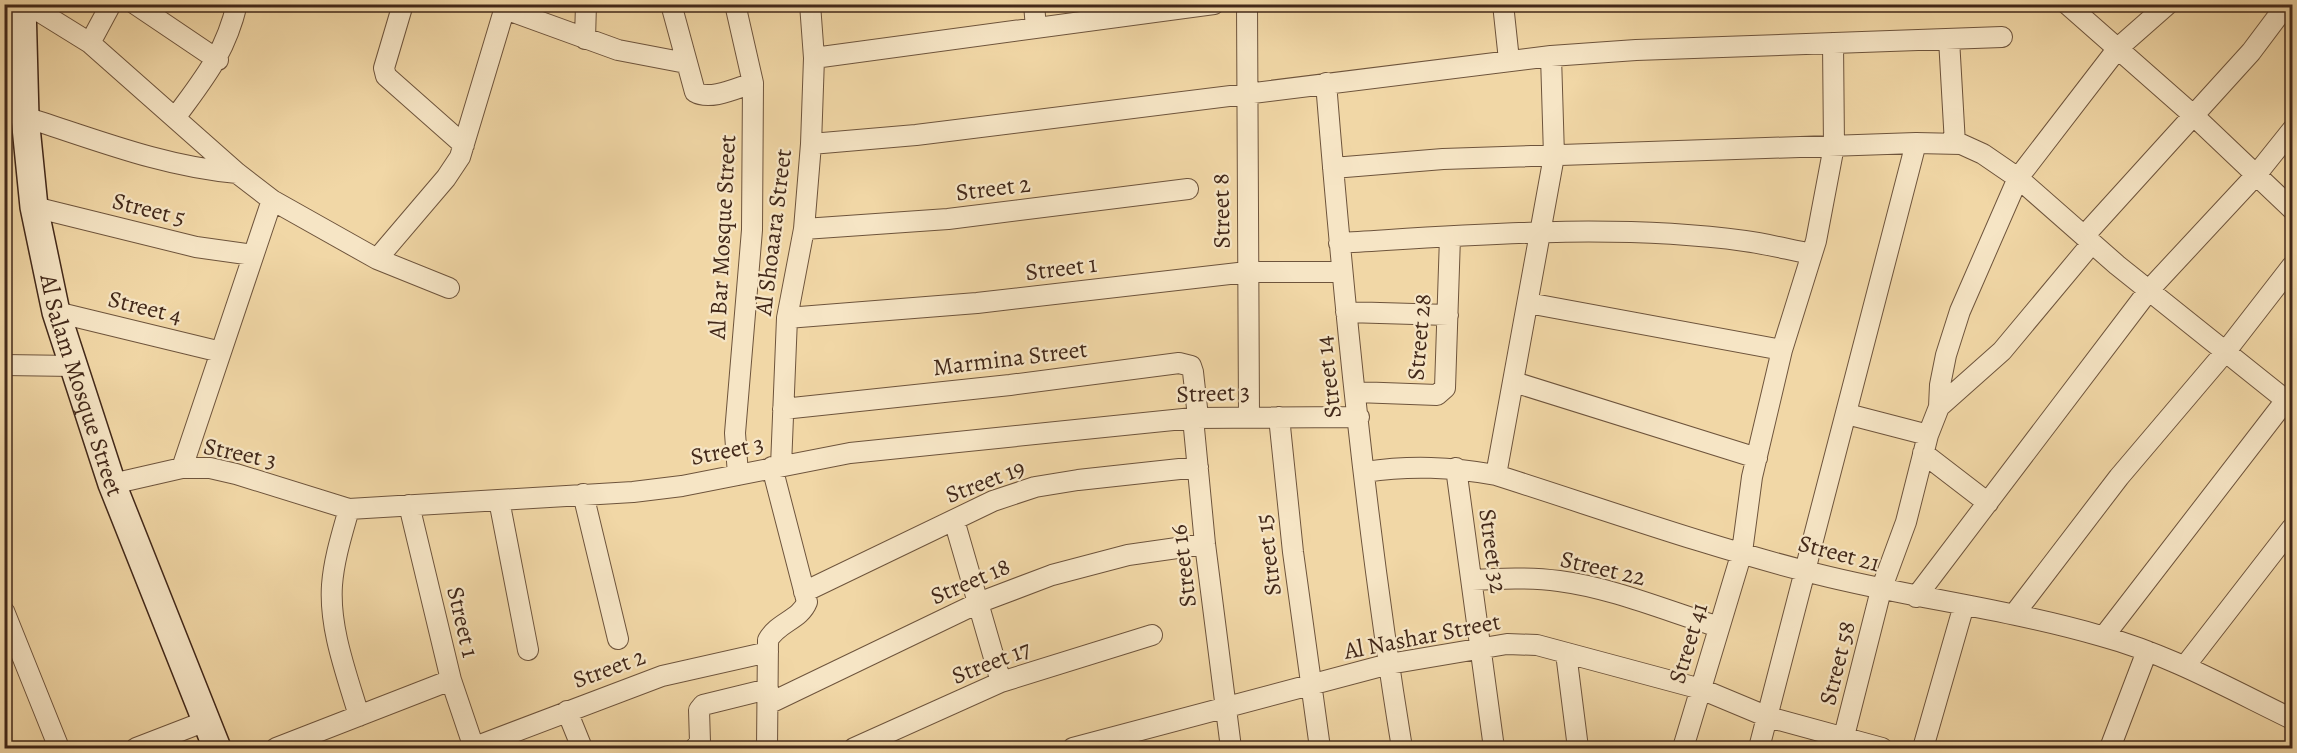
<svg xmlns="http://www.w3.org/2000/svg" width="2297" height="753" viewBox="0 0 2297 753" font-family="Alegreya,serif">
<rect width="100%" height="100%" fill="#f1d7a6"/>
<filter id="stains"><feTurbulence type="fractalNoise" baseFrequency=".00333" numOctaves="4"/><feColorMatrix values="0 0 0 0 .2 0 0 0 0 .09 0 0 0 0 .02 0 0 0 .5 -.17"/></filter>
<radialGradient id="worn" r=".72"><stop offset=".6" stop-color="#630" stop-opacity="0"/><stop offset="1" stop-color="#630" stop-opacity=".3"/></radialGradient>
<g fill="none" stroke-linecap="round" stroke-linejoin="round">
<defs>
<path id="street" d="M27,4l63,39 147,130 35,27 105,59 72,29
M135,4l83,56
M403,4l-19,64 2,8 78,69
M671,4l24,88c15,9 42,-4 58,-9
M735,4l18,79 -1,147 -17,203 3,42
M1034,4l2,24
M1247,4l2,413
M1503,4l6,56
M2067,4l126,111 99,94
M505,9l113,41 68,13
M585,39l1,-35
M1949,39l6,105
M90,43l21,-39
M814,58l400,-54
M1326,83c18,222 40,445 76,665
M4,102l21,4
M25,117c69,22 139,50 212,56
M175,118c29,-40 50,-64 62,-114
M811,144l105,-9 635,-79 85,-6 366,-13
M1333,168l110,-9 473,-16 45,1 22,10 35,24 99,87 175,140
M34,207l162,40 57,8
M804,229l144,-10 240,-30
M2084,236l167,-184 36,-48
M1339,243c135,-8 272,-20 406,-2 23,3 45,9 67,13
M377,259l69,-81 14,-21 46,-153
M1528,303l254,47
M56,312l165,40
M1346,312l102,3
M787,318l190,-15 270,-31h95
M4,365l69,1
M1514,382l243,76
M1356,392l81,3 8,-7 5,-151
M1939,407l1,-22 6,-30 14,-44 58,-133 100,-130 50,-44
M783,409l227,-24 169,-22 12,3 2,6 5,45
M1847,414l81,21
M1279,417l14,135 27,196
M1193,418l12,126 26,204
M1923,453l65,50
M781,466l6,-148 17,-89 7,-85 3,-86 -4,-54
M182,468l90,-268
M1456,468l38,280
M1365,472c46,-7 86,-5 131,3 107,34 213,72 321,99 95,24 191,35 284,62 67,18 129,53 191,83
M1496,475l58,-319 -3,-100
M112,484l70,-16h28l26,6 113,35 284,-17 49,-6 168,-33 343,-35 166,-1
M583,494l35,145
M499,500l29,150
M409,505l42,175 23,68
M349,509c-7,25 -15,50 -17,76 -3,44 15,90 27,131
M954,520l47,162
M1472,580c29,-2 58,-3 87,1 54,7 108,30 160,46
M804,592l189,-91 42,-14 43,-7 120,-13
M1916,597l233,-307 107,-115 36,-45
M4,611l55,137
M2015,613l104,-136 107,-126 66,-85
M2104,636l182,-236
M1566,653l12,95
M2185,666l107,-138
M768,704l210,-101 74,-28 76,-20 77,-11
M567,711l15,37
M136,748l70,-27
M276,748l175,-68
M472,748l190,-72 106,-24
M695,748l5,-6 -1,-32 4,-5 65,-16
M767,748l1,-108c10,-18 32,-20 39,-38l-35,-135
M854,748l147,-66 151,-47
M1073,748l316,-84 118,-20 30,1 164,44 67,28 114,31
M1683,748l59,-196 10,-75 30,-127 34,-109 18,-95 -1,-103
M1759,748l157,-605
M1841,748l40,-158 25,-68 22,-87 11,-28 63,-56 90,-108
M1923,748l41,-143
M2110,748l37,-97"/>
<g id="secondary">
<path id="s1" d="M22,4l3,113 9,90 22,105 56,172 105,264"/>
</g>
</defs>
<use href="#street" stroke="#6e543c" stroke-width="22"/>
<use href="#secondary" stroke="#422819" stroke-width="30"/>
<use href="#street" stroke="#f6e5c5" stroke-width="20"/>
<use href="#secondary" stroke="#f6e5c5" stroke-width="27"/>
</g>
<g text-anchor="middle" stroke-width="4.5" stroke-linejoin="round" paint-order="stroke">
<g font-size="24" fill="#422819" stroke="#f6e5c5">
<text transform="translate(993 188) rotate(-7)" y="8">Street 2</text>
<text transform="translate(149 209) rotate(14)" y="8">Street 5</text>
<text transform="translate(1221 211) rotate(-91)" y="8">Street 8</text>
<text transform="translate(773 232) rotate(-83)" y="8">Al Shoaara Street</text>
<text transform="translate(722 237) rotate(-87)" y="8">Al Bar Mosque Street</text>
<text transform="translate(1061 268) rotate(-7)" y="8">Street 1</text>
<text transform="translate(145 307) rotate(14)" y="8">Street 4</text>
<text transform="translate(1419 337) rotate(-85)" y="8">Street 28</text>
<text transform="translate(1010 358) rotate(-7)" y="8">Marmina Street</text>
<text transform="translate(1328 377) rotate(-97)" y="8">Street 14</text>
<text dy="8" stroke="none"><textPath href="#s1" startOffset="388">Al Salam Mosque Street</textPath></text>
<text transform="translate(1213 393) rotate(-2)" y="8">Street 3</text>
<text transform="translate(727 450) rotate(-11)" y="8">Street 3</text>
<text transform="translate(240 453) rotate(12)" y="8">Street 3</text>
<text transform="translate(985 481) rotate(-21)" y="8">Street 19</text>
<text transform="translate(1493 551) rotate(82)" y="8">Street 32</text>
<text transform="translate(1839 553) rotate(15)" y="8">Street 21</text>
<text transform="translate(1268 555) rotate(-97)" y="8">Street 15</text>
<text transform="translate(1183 566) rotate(-97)" y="8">Street 16</text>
<text transform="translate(1603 568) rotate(13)" y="8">Street 22</text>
<text transform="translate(970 581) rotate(-23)" y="8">Street 18</text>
<text transform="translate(463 622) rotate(77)" y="8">Street 1</text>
<text transform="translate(1422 636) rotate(-11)" y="8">Al Nashar Street</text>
<text transform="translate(1688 643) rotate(-73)" y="8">Street 41</text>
<text transform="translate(991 662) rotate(-21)" y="8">Street 17</text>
<text transform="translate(1837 663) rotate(-76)" y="8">Street 58</text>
<text transform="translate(609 668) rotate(-20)" y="8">Street 2</text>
</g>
</g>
<rect width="2297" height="753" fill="none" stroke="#f1d7a6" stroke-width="24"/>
<rect x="6" y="6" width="2285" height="741" fill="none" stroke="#422819" stroke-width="3"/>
<rect x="12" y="12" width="2273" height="729" fill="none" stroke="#422819" stroke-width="1.5"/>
<rect width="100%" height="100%" filter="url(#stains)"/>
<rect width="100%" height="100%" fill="url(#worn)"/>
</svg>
